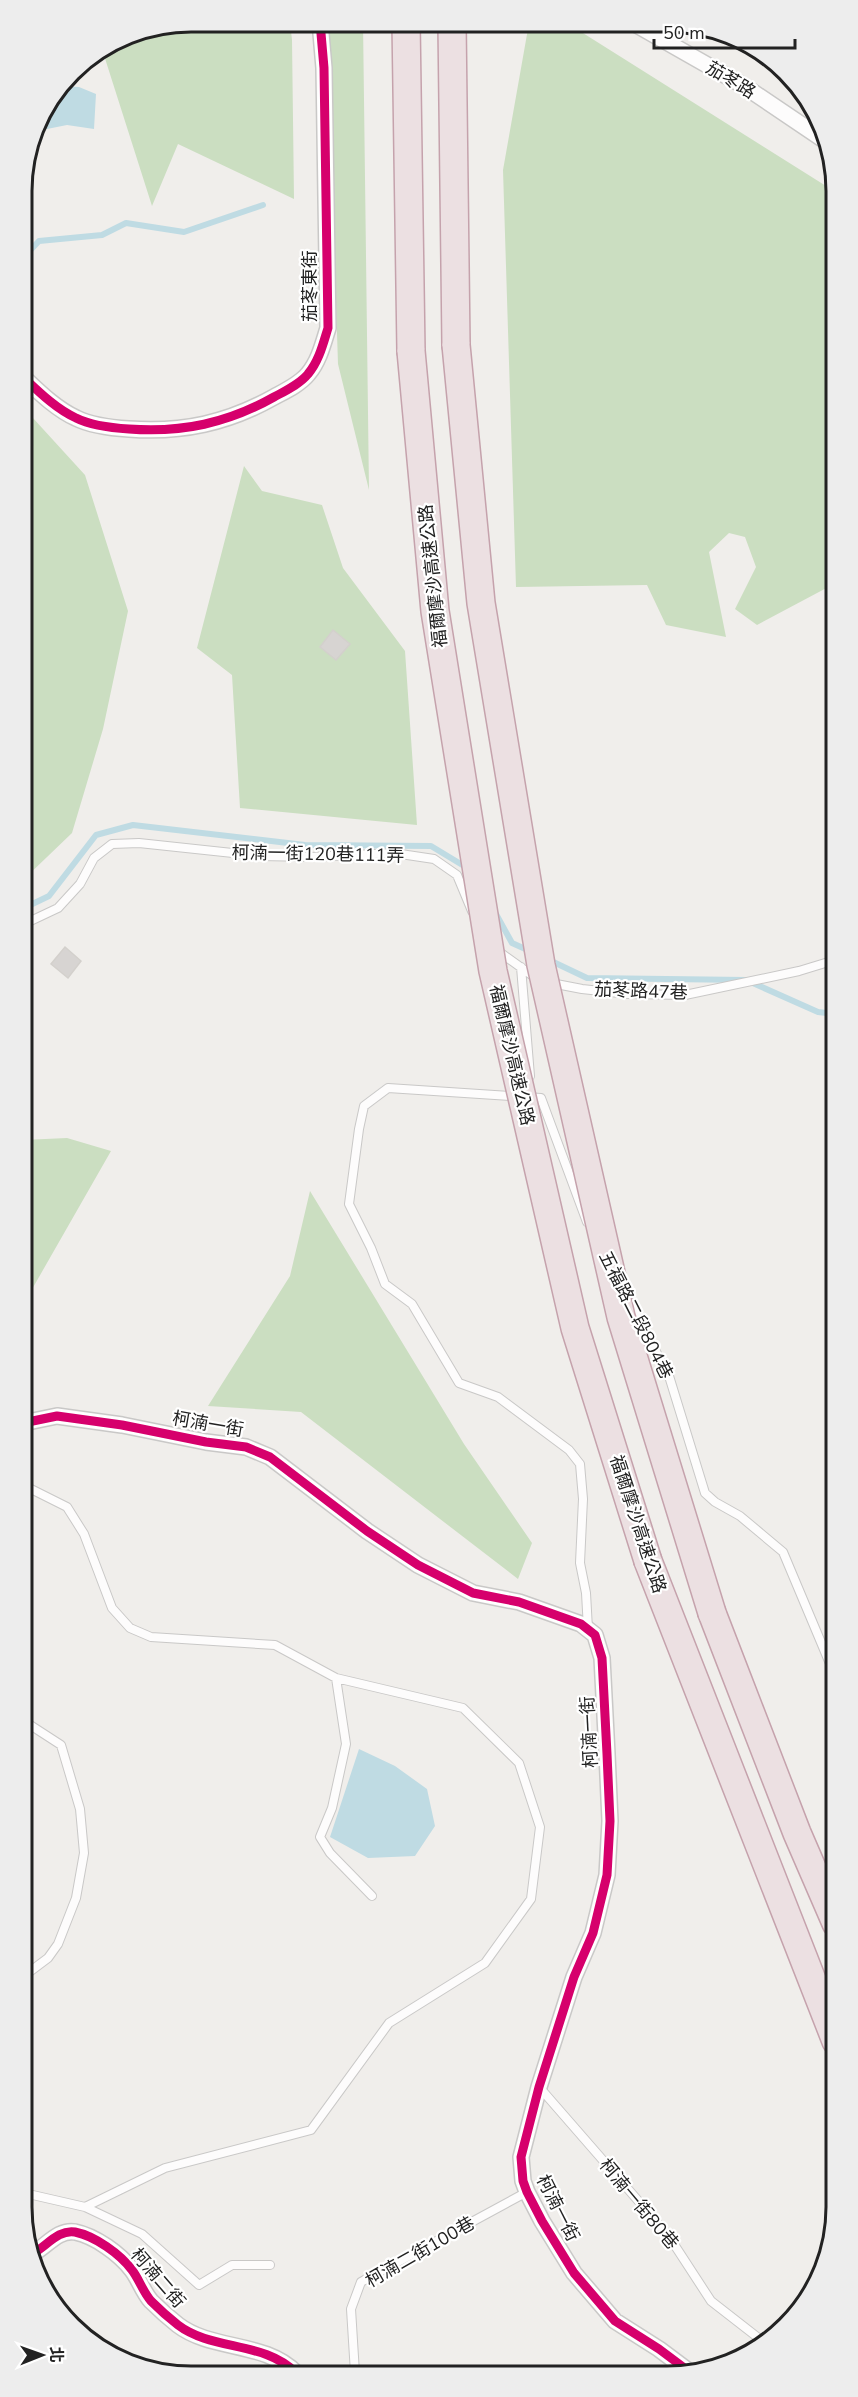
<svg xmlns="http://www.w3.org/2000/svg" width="858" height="2397" viewBox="0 0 858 2397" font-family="'Nunito Sans','Noto Sans TC',sans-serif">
<rect width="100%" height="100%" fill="#f0eeeb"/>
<path fill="#cbdec1" d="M191,21l99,1 2,18 2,159 -116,-55 -26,62 -50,-157 24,-15z
M327,22h36l6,468 -31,-126z
M529,23h38l267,168v393l-77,41 -22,-16 21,-42 -11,-30 -16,-4 -20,19 17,85 -60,-12 -19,-40 -131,2 -13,-417z
M22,406l63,69 43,136 -25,118 -31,104 -50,48z
M244,466l18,25 60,14 21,63 62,83 12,174 -177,-17 -8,-133 -35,-27z
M67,1138l44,13 -88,154v-165z
M310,1191l154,253 68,99 -14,36 -217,-167 -93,-6 82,-130z"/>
<path fill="#bfdbe3" d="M61,86l18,1 17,7 -2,35 -27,-4 -25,5 -5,-10 1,-4z
M359,1749l36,17 32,23 8,37 -20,30 -47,2 -38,-21z"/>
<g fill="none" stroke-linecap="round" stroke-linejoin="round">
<path stroke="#bfdbe3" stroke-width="6" d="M22,259l17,-18 63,-6 24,-12 58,9 79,-27
M22,909l27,-13 47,-61 37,-10 172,20 126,1 38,23
M496,914l16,29 20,9
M547,959l40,19 159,2 72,32 17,2"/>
</g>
<path fill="#d7d4d2" stroke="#d3d0cc" stroke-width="1.5" d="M333,630l17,14 -14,16 -16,-13z
M65,947l16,14 -13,17 -17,-14z"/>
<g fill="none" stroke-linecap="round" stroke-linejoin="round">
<defs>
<path id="lane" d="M22,925l36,-17 22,-24 14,-26 18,-14 27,-1 121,13 51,1 83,-4 40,6 23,16 15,36
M498,951l39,28
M521,967l9,109
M551,983l31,6 46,5 57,1 114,-24 36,-11
M587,1222l-46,-124 -153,-10 -24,18 -5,23 -10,75 22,44 14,36 27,20 47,79 39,14 71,53 11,14 3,35 -3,64 6,30 2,36
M629,1301l40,75 36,117 10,9 25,14 43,36 53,126
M23,1485l44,22 17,27 28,74 18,20 21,9 124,8 61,33 127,30 56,55 21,64 -9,72 -46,64 -96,60 -78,107 -146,38 -80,39
M336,1678l10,66 -14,64 -12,29 10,16 42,43
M24,1721l37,24 19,64 4,44 -8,45 -18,46 -10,14 -24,18
M540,2088l128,147 43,66 54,42
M24,2193l61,14 57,27 57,51 33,-20h38
M355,2373l-4,-64 10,-27 166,-90"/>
<path id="street" d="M635,24l109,62 80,54
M22,376c16,15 34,33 54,42 16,8 36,10 53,11 53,4 99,-6 145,-32 11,-6 26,-13 34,-23 11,-13 15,-30 20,-46l-4,-260 -4,-46
M23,1423l34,-7 65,9 84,17 40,5 24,10 97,74 51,34 55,28 46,9 62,22 14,11 7,23 5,96 3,67 -3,54 -14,58 -19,44 -35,110 -18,70 2,24 4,11 15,29 32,52 41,48 44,28 32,24
M32,2254c14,-7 26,-25 43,-22 20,4 45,22 57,38 7,9 11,22 19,31 8,8 18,17 27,24 34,26 87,16 118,48"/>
<path id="highway" d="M406,22l5,329
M452,23l4,322
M648,1561l188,480
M712,1613l85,220 39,90"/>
</defs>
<use href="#lane" stroke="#c9c8c7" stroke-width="10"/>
<use href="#street" stroke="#c9c8c7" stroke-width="18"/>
<use href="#highway" stroke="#c5a2ac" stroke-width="30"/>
<use href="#lane" stroke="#fdfcfc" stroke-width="8"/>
<use href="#street" stroke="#fdfcfc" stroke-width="15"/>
<use href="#highway" stroke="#ece0e2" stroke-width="27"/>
<defs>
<path id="highway-bridge" d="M456,345l25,258 60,362 80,352 91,296
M411,351l24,260 58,360 82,357 73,233"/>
</defs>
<use href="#highway-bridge" stroke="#c5a2ac" stroke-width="30" stroke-linecap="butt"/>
<use href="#highway-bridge" stroke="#ece0e2" stroke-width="27"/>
<defs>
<path id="cycleway" d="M22,376c16,15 34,33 54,42 16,8 36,10 53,11 53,4 99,-6 145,-32 11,-6 26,-13 34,-23 11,-13 15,-30 20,-46l-4,-260 -4,-46
M23,1423l34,-7 65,9 84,17 40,5 24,10 97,74 51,34 55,28 46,9 62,22 14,11 7,23 5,96 3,67 -3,54 -14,58 -19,44 -35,110 -18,70 2,24 4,11 15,29 32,52 41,48 44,28 32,24
M32,2254c14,-7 26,-25 43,-22 20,4 45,22 57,38 7,9 11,22 19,31 8,8 18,17 27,24 34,26 87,16 118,48"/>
</defs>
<use href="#cycleway" stroke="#fff" stroke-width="13"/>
<use href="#cycleway" stroke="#d6006c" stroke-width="9"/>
</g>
<g text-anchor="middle" stroke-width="4.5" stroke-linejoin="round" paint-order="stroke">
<g font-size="18" fill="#222" stroke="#fff">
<text transform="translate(731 80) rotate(31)" y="6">茄苳路</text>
<text transform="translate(310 286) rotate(-90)" y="6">茄苳東街</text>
<text transform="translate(433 576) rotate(-96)" y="6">福爾摩沙高速公路</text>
<text transform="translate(318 854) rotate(1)" y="6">柯湳一街120巷111弄</text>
<text transform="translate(641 991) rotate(2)" y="6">茄苳路47巷</text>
<text transform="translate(512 1055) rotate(77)" y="6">福爾摩沙高速公路</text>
<text transform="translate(636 1315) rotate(63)" y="6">五福路二段804巷</text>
<text transform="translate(208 1424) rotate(10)" y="6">柯湳一街</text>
<text transform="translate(638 1524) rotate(72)" y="6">福爾摩沙高速公路</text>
<text transform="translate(589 1732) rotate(-93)" y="6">柯湳一街</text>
<text transform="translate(639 2204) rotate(50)" y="6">柯湳一街80巷</text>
<text transform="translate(558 2208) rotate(63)" y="6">柯湳一街</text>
<text transform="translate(420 2252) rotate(-30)" y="6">柯湳二街100巷</text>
<text transform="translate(158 2278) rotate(49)" y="6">柯湳二街</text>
</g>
</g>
<path d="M0 0H858V2397H0ZM191 32H667A159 159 0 0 1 826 191V2207A159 159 0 0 1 667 2366H191A159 159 0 0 1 32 2207V191A159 159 0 0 1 191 32Z" fill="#ededed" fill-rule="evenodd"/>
<path fill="none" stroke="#222" stroke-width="3" d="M191 32H667A159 159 0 0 1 826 191V2207A159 159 0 0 1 667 2366H191A159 159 0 0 1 32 2207V191A159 159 0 0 1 191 32Z"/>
<g transform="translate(42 2355) rotate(89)" stroke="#ffffff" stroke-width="4.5" paint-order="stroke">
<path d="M0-4.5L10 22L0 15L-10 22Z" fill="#222222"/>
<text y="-9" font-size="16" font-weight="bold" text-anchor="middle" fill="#222222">北</text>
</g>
<path d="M654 39v9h141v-9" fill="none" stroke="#222222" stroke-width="3"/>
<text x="663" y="39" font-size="18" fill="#222222" stroke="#ffffff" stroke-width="4.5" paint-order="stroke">50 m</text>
</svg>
